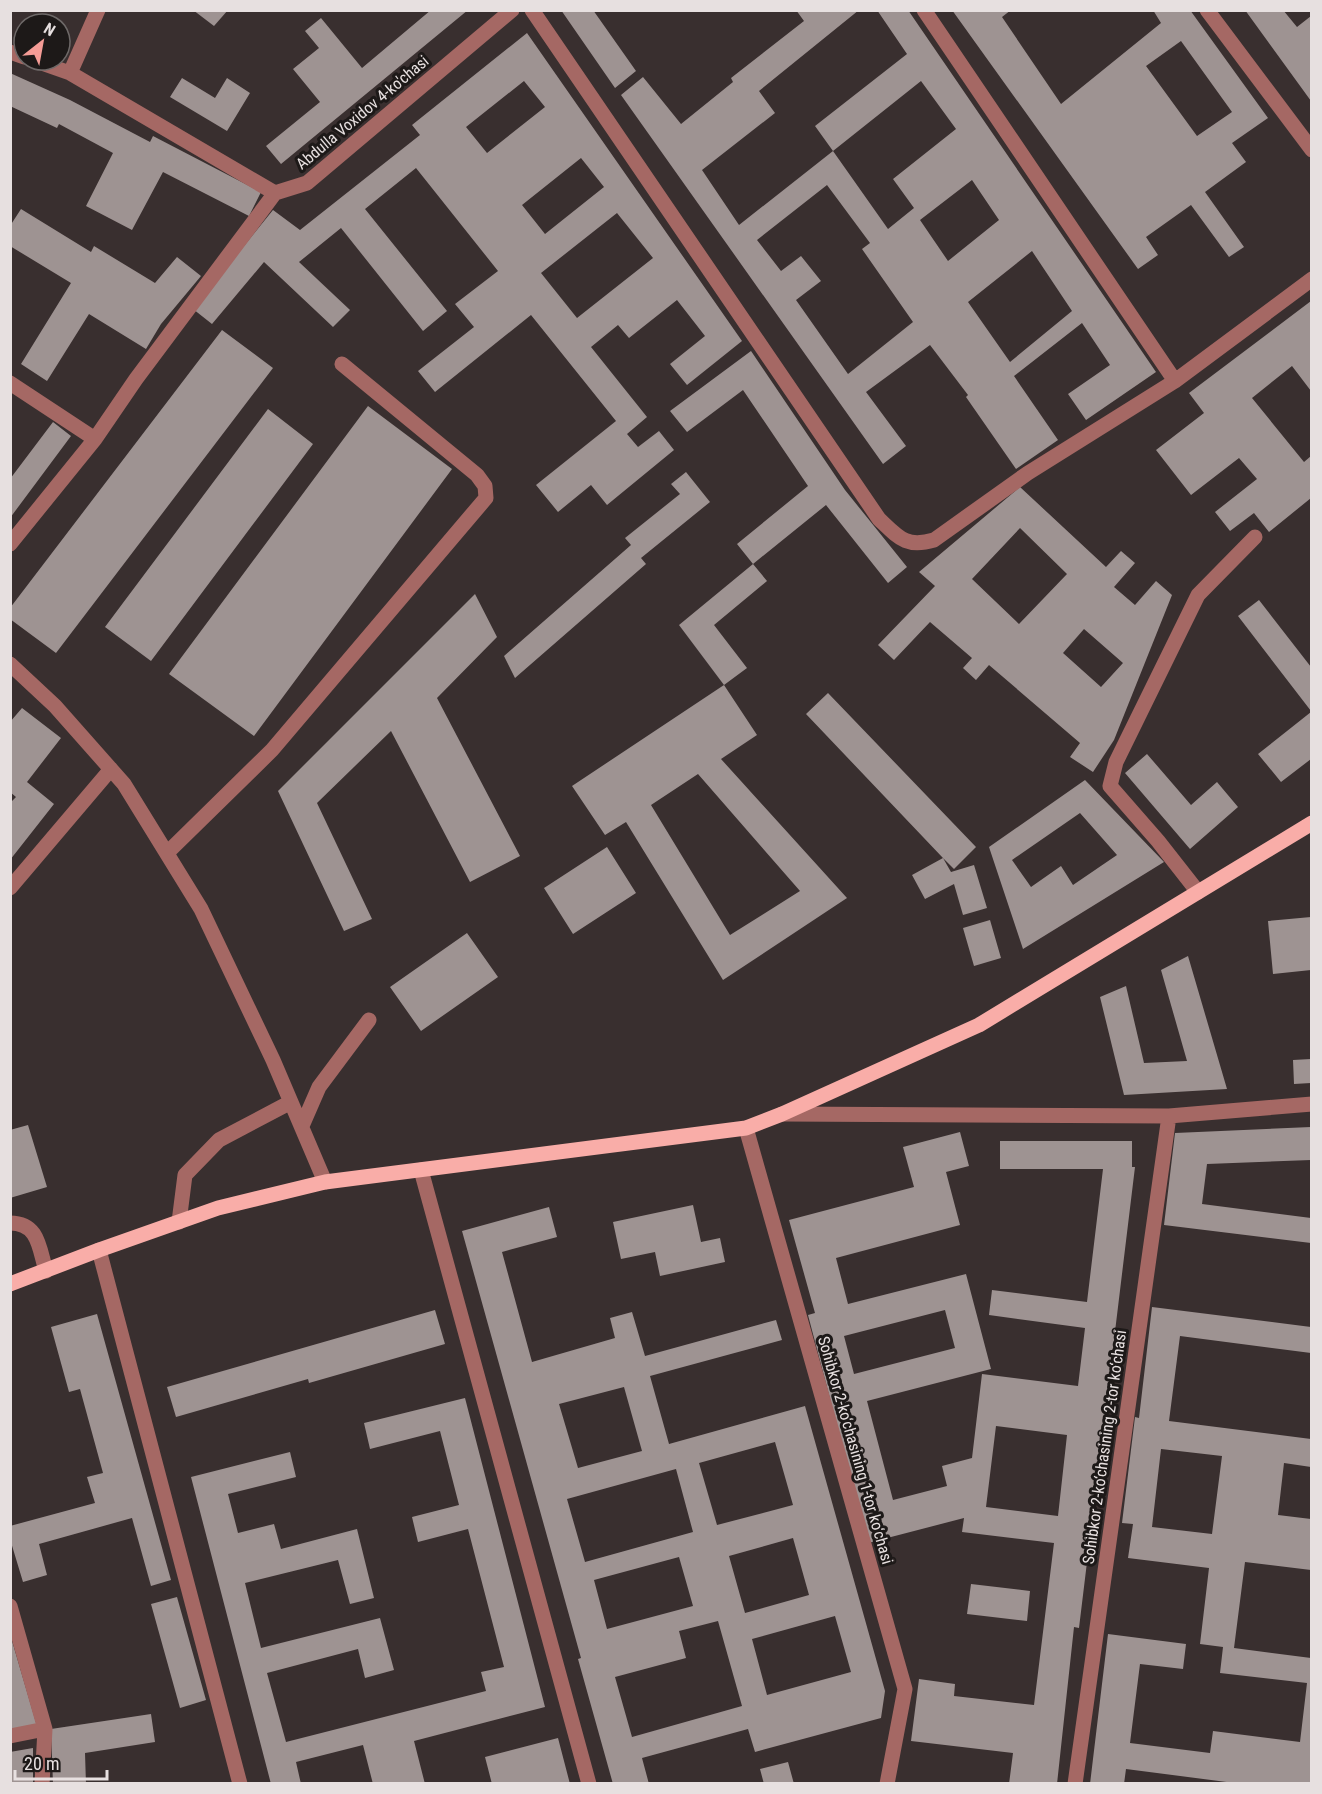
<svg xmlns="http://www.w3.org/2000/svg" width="1322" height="1794" viewBox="0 0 1322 1794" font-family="'Roboto Condensed',sans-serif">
<rect width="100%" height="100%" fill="#392f2f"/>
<path fill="#9e9392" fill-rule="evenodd" d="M193,10h35l-14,16z
M431,10h37l-187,154 -15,-18 54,-44 -27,-33 26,-21 -14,-17 16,-13 41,50z
M561,10h32l43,61 -21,17z
M796,10h63l-100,81 16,22 -73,57 37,55 94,-74 55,78 26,-21 -21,-29 63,-50 -35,-48 -88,70 -18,-25 92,-72 -30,-44h31l248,362 -70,48 -18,-26 42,-29 -28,-42 -68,53 44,64 -42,29 -50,-72 2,-2 -38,-50 -64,47 40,54 -23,18 -262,-369 22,-18 38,47 52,-42 -2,-4 73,-57zM972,180l27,40 -51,41 -28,-41zM827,185l43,58 -8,6 51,73 -65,52 -52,-74 25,-19 -20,-25 -20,15 -24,-31zM1032,251l40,60 -62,51 -42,-60z
M952,10h59l-9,7 59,87 100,-81 -8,-13h37l78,108 -36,25 14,19 -41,30 39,55 -15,10 -38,-52 -45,32 12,18 -20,14zM1181,41l51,71 -35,24 -51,-70z
M1245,10h38l14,17 14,-11v85z
M527,33l215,308 -55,44 -17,-21 35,-28 -28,-36 -48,38 -11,-13 -27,22 56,70 -20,17 11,13 21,-16 15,19 -67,55 -16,-20 -33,27 -22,-27 80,-64 -85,-106 -96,77 -17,-21 56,-44 -19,-23 43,-33 -82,-103 -51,41 82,102 -24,20 -82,-103 -42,34 51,48 -17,17 -69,-65 -52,62 -19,-15 80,-99 27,20 120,-95 -8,-10zM524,81l21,26 -58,46 -21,-26zM581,158l23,29 -59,47 -23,-29zM617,213l36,45 -76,60 -36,-45z
M10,73l60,27 80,42 3,-6 108,56 -12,24 -86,-44 -31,58 -46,-24 27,-53 -54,-29 -2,4 -47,-22z
M182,78l33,20 12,-20 23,15 -23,38 -57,-34z
M21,209l70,43 3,-6 61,37 22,-26 24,19 -40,48 -15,25 -57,-35 -42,67 -26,-17 50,-81 -61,-37v-20z
M1311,301v90l-19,-25 -40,32 52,64 7,-6v42l-42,34 -15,-19 -24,18 -15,-19 42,-33 -18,-21 -48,37 -35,-45 48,-37 -15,-20z
M222,330l51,38 -217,285 -46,-34v-11z
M751,351l94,139 62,77 -19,16 -62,-78 -73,59 -16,-20 71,-58 -65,-96 -56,42 -17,-21z
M368,406l84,63 -198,267 -85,-62z
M268,409l45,35 -162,217 -46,-34z
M53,422l18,14 -61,82v-39z
M686,472l24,30 -69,56 5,6 -131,114 -11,-22 127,-111 -6,-7 55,-44 -9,-10z
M1020,487l86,80 15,-16 14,12 -21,24 21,18 21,-24 16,14 -58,145 -21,32 -23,-15 10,-14 -91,-78 -13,15 -13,-12 9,-10 -42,-36 -36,38 -16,-15 57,-59 -16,-14zM1020,528l47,46 -48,50 -47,-45zM1084,629l39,34 -22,24 -38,-34z
M753,564l14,17 -53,44 33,43 -23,17 -45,-60z
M475,594l22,43 -60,61 83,158 -50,26 -79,-151 -74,72 55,116 -28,12 -66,-140z
M1259,600l52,67v44l-73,-95z
M724,685l33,50 -36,24 126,139 -124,82 -97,-158 -21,13 -33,-49zM698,774l102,117 -70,44 -79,-130z
M828,693l148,154 -22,22 -11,-11 8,14 23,-7 13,43 -24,7 -9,-31 -29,15 -13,-24 31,-17 -137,-144z
M22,708l39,30 -34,44 27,22 -44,56v-57l6,-6 -6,-5v-70z
M1311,712v47l-30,23 -23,-28z
M1147,754l44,51 26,-23 21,25 -48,42 -65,-76z
M1085,780l79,82 -141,87 -34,-102zM1080,813l37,42 -44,30 -12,-19 -30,21 -19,-27z
M607,847l29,46 -63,41 -29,-46z
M1311,917v53l-38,4 -5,-53z
M990,920l11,38 -27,8 -11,-38z
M467,933l31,44 -77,54 -31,-44z
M1188,956l39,133 -103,6 -24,-98 26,-11 18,77 43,-2 -26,-91z
M1311,1059v24l-17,1 -1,-24z
M28,1125l19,62 -37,11v-68z
M1311,1127v33l-104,4 -5,40 109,14v25l-147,-18 11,-92z
M960,1132l9,34 -23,6 14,53 -124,33 12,46 118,-30 25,95 -124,32 26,99 54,-14 -5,-20 30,-8 10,-84 96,12 7,-58 -96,-13 3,-25 95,12 16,-133h-103v-28h132v26h3l-56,461 -5,-1 -17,157h-48l4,-31 -102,-12 8,-62 36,5 -1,12 80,9 20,-162 -92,-11 2,-14 -96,25 -60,-228 7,-2 -26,-93 125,-33 -11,-40zM945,1310l10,38 -101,26 -10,-38zM996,1426l71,9 -9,81 -72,-9z
M693,1205l8,37 19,-4 5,24 -65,14 -5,-24 -34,7 -8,-37z
M549,1207l8,30 -55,15 30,110 83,-24 -5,-20 22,-6 13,44 131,-36 6,20 -132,36 19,68 136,-38 80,285 -4,27 -126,34 -7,-23 -106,29 7,26h-36l-35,-125 3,-1 -119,-427zM624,1387l18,64 -64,17 -19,-64zM775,1442l18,63 -76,20 -18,-62zM676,1469l17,63 -108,30 -18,-63zM793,1538l16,57 -64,18 -16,-57zM679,1557l14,49 -86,23 -13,-49zM835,1616l16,56 -84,23 -15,-56zM718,1621l24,85 -110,31 -17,-60 71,-19 -7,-27z
M1152,1307l159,20v26l-131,-17 -11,85 142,18v28l-27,-4 -6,52 33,4v51l-66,-8 -11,86 77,10v126h-69l-116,-15 -2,15h-34l18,-150 78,10 -3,25 -43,-5 -10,79 80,10 3,-22 87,11 7,-59 -87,-10 3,-26 -23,-3 9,-76 -81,-10 5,-34 -11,-1 13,-106 4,1zM1161,1449l61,7 -10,78 -60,-7z
M435,1310l10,34 -136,39 -1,-4 -132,38 -9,-30z
M97,1314l74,266 -20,6 -19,-68 -93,26 8,31 -24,7 -13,-43v-13l85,-23 -8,-26 16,-4 -23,-84 -11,3 -18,-65z
M465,1398l80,309 -131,34 11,43h-52l-10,-39 -67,17 5,22h-30l-80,-307 99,-25 6,25 -68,17 10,39 36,-9 7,25 76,-20 17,69 -24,6 -12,-44 -93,23 16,65 119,-30 14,52 -29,8 -7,-29 -91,24 19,69 200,-51 -5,-19 23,-5 -36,-138 -50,13 -6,-25 47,-12 -19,-74 -70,18 -6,-26z
M971,1584l59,7 -3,30 -60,-7z
M177,1597l29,103 -26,8 -29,-104z
M10,1634l27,92 -27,7z
M151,1714l4,28 -70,11 1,31h-33l-2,-55z
M558,1738l12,46h-78l-7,-27z
M33,1748v36h-23v-32z
M788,1762l6,22h-30l-4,-15z"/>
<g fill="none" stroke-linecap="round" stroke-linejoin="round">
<path stroke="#a56864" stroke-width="15" d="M532,10l347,509c20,19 27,29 55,21l94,-67 147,-92 137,-102
M924,10l251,371
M1207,10l105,140
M10,52l14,5
M33,60l37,13 205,120 32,-10 205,-173
M70,73l28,-63
M10,383l85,56
M10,544l85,-105 41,-60 139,-186
M10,664l45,42 69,78 77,125 72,151 52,122
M167,853l105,-103 214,-252 -1,-12 -8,-11 -135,-111
M10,888l101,-119
M1198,892l-40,-51 -48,-55 6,-24 82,-167 57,-58
M782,1114l387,2 143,-12
M302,1126l17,-39 50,-67
M746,1128l159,561 -18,95
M421,1170l168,614
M179,1222l6,-47 34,-35 72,-38
M10,1223c29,0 29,25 36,48
M99,1250l141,534
M10,1606l35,123 -3,55
M10,1736l35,-7
M1075,1784l94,-668"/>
<path stroke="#f9ada8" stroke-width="15" d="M10,1284l89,-34 119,-42 107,-26 421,-54 36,-14 197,-89 333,-202"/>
</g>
<g text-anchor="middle" stroke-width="6" stroke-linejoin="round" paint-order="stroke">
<g font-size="16" fill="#e7e0e0" stroke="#1d1918">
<text transform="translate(362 112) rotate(-40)" y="6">Abdulla Voxidov 4-ko'chasi</text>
<text transform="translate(1104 1447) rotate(-82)" y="6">Sohibkor 2-ko‘chasining 2-tor ko‘chasi</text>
<text transform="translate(856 1450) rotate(74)" y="6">Sohibkor 2-ko‘chasining 1-tor ko‘chasi</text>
</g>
</g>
<rect width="1322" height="1794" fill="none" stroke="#e7e0e0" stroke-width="24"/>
<g transform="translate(42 42) rotate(31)"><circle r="28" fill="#1d1918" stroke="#6e6968" stroke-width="1.5"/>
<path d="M0-4.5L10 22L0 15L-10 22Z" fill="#f59c96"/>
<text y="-9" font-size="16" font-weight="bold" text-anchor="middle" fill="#e7e0e0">N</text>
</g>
<path d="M15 1770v9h92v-9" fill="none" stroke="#e7e0e0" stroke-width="3"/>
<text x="24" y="1770" font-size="18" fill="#e7e0e0" stroke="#1d1918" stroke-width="4.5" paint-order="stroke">20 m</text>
</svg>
